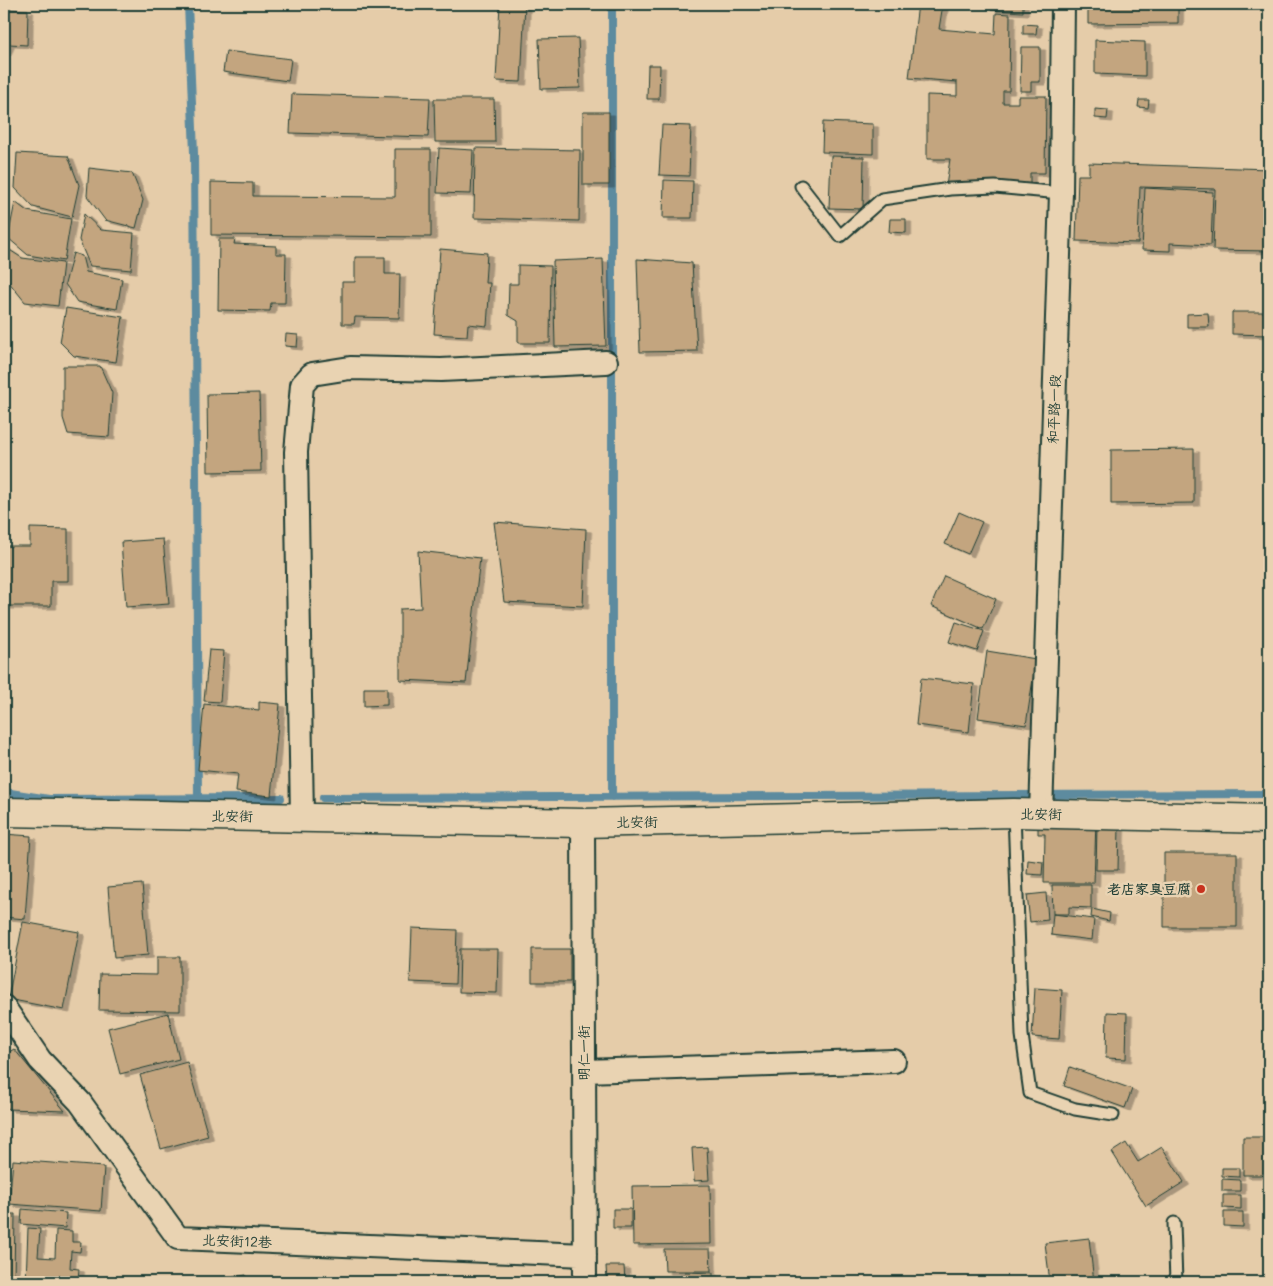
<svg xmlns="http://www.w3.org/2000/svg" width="1273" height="1286" viewBox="0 0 1273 1286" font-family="Mali,'LXGW WenKai TC',sans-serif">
<defs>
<filter id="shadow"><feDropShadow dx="5.5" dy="3" stdDeviation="0" flood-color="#0004"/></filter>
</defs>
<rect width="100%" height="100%" fill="#e5cca9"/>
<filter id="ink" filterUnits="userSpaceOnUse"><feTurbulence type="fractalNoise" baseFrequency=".02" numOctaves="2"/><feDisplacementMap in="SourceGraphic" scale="10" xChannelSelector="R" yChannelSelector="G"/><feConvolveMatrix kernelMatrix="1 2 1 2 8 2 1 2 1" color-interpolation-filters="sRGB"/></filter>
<g filter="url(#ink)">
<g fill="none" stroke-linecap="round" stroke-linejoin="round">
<path stroke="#5d8b9f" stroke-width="8" d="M188,4l6,149 4,646
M612,4v793
M4,792l45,7 232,-1
M323,798l946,-4"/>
</g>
<path fill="#c3a57f" stroke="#1f3d34" filter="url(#shadow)" d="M500,4h25l-4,78 -25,-1z
M918,4h25l-4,25 56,5 1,-21 14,1 -1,77h-6v12h15v-7h28l-1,77h-15v12l-84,1 4,-27h-23v-64l30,1v-14l-48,-4z
M992,4h31v8l-32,-2z
M1088,4h90v19l-90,1z
M4,9l24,1 -1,35 -18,-1 -4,9z
M1023,24l14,1 -1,9h-13z
M578,38l2,50 -39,1 -2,-50z
M1095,40l50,2v34l-50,-2z
M1021,47h19v35h-9v9h-11z
M226,51l65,8 -3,22 -65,-9z
M648,65h12l-1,34h-12z
M292,94l138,4 -2,39 -138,-4z
M434,99h60l1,43h-60z
M1139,100h10l-1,8 -10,-1z
M1095,109l13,1 -1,9 -12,-1z
M583,112h26v73h-26z
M823,122l50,2v30l-51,-2z
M662,125l29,1 -2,50 -30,-1z
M439,148l34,2 -2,44 -34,-1z
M475,148l105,2 -1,71 -105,-3z
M395,149h36v88l-220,-2v-53l42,1v13l142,1z
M17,153l51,3 11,29 -7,32 -39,-10 -18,-19z
M831,156l33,1 -1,52 -34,-1z
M1089,163l180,6v82l-56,-1 2,-61 -75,-2 -2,56 -62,-2 2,-66h11z
M89,168l43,5 11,27 -7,28 -31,-8 -18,-24z
M664,180l29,1 -1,37h-29z
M1145,188l68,4 -2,53 -41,-2v8l-28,-1z
M15,202l12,9 44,8 -7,42 -36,-6 -20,-17z
M84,214l17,16 33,3 -3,37 -41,-4 -11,-26z
M890,219h16v14l-17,-1z
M219,239h16l-1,5 42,2v8h10l-1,49h-14l-1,8 -52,-1z
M5,247l17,11 41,5 -5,43 -33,-4 -21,-26z
M440,249l47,4 -2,30h5l-3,43 -19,-2 -1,12 -33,-2z
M73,253l9,3 4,16 36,7 -5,30 -40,-7 -12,-18z
M355,257h30v17h15l-1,44 -44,-1 -1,7h-12v-42h13z
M603,259l3,87 -51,1 -2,-86z
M637,259l55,4 5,88 -57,1z
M518,265l33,1 -1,77h-32v-22l-10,-6 1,-31h9z
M66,308l57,9 -7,45 -42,-6 -14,-14z
M1232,312h35v23l-35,-1z
M1208,313l1,14h-22v-13z
M286,334l12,1 -1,12 -12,-1z
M63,366h37l12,27 -3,44 -41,-3 -5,-16z
M259,393l2,78 -53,1 -1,-78z
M1194,449v54l-83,1v-54z
M959,512l23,10 -14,32 -23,-10z
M494,522l92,7 -3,77 -79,-4z
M30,528l38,1v52h-17v25h-46v-60h25z
M163,539l6,65 -43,3 -5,-65z
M418,551l62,7 -14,125 -66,-3v-71l21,-1z
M944,576l52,23 -13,30 -52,-23z
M956,622l28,9 -7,20 -28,-9z
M209,650l15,1 -4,51 -16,-1z
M987,651l49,8 -10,66 -48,-7z
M921,678l53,6 -5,48 -53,-7z
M364,688h23v17l-23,1z
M259,702l21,2 -9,92 -35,-4 2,-18 -40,-4 6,-66 55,6z
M1038,819h58l-2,64h-50l1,-49h-7z
M1097,827h22l-1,43h-22z
M4,834l27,2 -6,83 -21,-2z
M1164,853h73v74h-73z
M1028,860l15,2 -1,13 -15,-1z
M142,884l6,71 -34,3 -6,-71z
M1052,885h39v23l-22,-1v7h-16z
M1046,893l2,27 -18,2 -3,-27z
M1092,909l18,4 -1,8 -18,-4z
M1053,914l41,5 -2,21 -41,-5z
M23,922l56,10 -15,78 -56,-11z
M412,928l45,2 -2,54 -45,-2z
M460,949h38l-1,44 -38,-1z
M532,949h38v33h-38z
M157,957h23v54l-81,-1 1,-36 57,1z
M1035,988l27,2 -3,49 -27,-2z
M1107,1012l20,1 -1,46 -20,-1z
M168,1013l11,46 -59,15 -12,-46z
M14,1049l51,62 -57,-2 -4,-5v-49z
M187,1062l21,74 -47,13 -21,-74z
M1070,1067l62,22 -7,19 -61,-22z
M1243,1137h26v38h-26z
M1126,1143l12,19 24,-15 22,35 -38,24 -34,-54z
M707,1147l2,33 -15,1 -2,-33z
M13,1160l91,7 -3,44 -92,-7z
M1222,1168h17v9l-17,-1z
M1222,1179l18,1v11h-18z
M710,1185l1,59 -78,1 -1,-59z
M1223,1195h18v14l-18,-1z
M22,1209l44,4 -1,15 -44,-4z
M613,1209h18v19h-18z
M1224,1212h19v15l-19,-1z
M4,1214h11l-1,68h-10z
M28,1228l12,1 -2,28 17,1 1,-28 16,1v11h9l-1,10 -9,-1 -1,17 9,1 -1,11h-8v2h-44z
M1089,1238l5,44h-44l-5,-39z
M664,1249h46l1,22h-46z
M606,1266h18l1,16h-18z
M685,1272l28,1v9h-32z
M246,1275l1,7h-37v-1z"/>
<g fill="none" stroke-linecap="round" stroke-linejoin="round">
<defs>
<path id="service" d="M801,186l39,50 42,-37 68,-10 45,-2 66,6
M1014,813l8,222 8,58 45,16 38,6
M1174,1223l2,59"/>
<path id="minor" d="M1041,814l20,-621 2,-189
M302,818l-6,-366 6,-67 10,-11 38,-6 91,2 165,-8
M583,823l2,459
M4,1007l36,53 40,42 98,136 407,17
M584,1071l310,-10"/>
<path id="tertiary" d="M4,812l579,11 431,-10 255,6"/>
</defs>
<use href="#service" stroke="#1f3d34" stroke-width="15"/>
<use href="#minor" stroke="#1f3d34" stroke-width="26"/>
<use href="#tertiary" stroke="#1f3d34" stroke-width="31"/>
<use href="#service" stroke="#e9d3b2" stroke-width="11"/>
<use href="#minor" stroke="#e9d3b2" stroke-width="22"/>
<use href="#tertiary" stroke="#e9d3b2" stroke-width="28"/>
</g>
</g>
<circle fill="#c8321e" stroke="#e9d3b2" stroke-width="2" cx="1201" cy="889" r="5"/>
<g text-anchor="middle" stroke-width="5" stroke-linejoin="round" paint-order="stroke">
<g font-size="14" fill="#1f3d34" stroke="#e9d3b2">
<text transform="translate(1054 409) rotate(-88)" y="5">和平路一段</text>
<text transform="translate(1041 814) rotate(1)" y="5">北安街</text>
<text transform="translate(232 816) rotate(1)" y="5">北安街</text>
<text transform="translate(637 822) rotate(-1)" y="5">北安街</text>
<text transform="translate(584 1053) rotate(-90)" y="5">明仁一街</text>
<text transform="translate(237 1241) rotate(2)" y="5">北安街12巷</text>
</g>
<g font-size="14" font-weight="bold" fill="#1f3d34" stroke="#e9d3b2" text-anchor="end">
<text x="1191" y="894">老店家臭豆腐</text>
</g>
</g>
<rect width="1273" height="1286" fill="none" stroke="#e9d3b2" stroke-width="20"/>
<rect x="10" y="10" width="1253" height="1266" fill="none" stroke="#1f3d34" stroke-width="2" filter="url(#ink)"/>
</svg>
